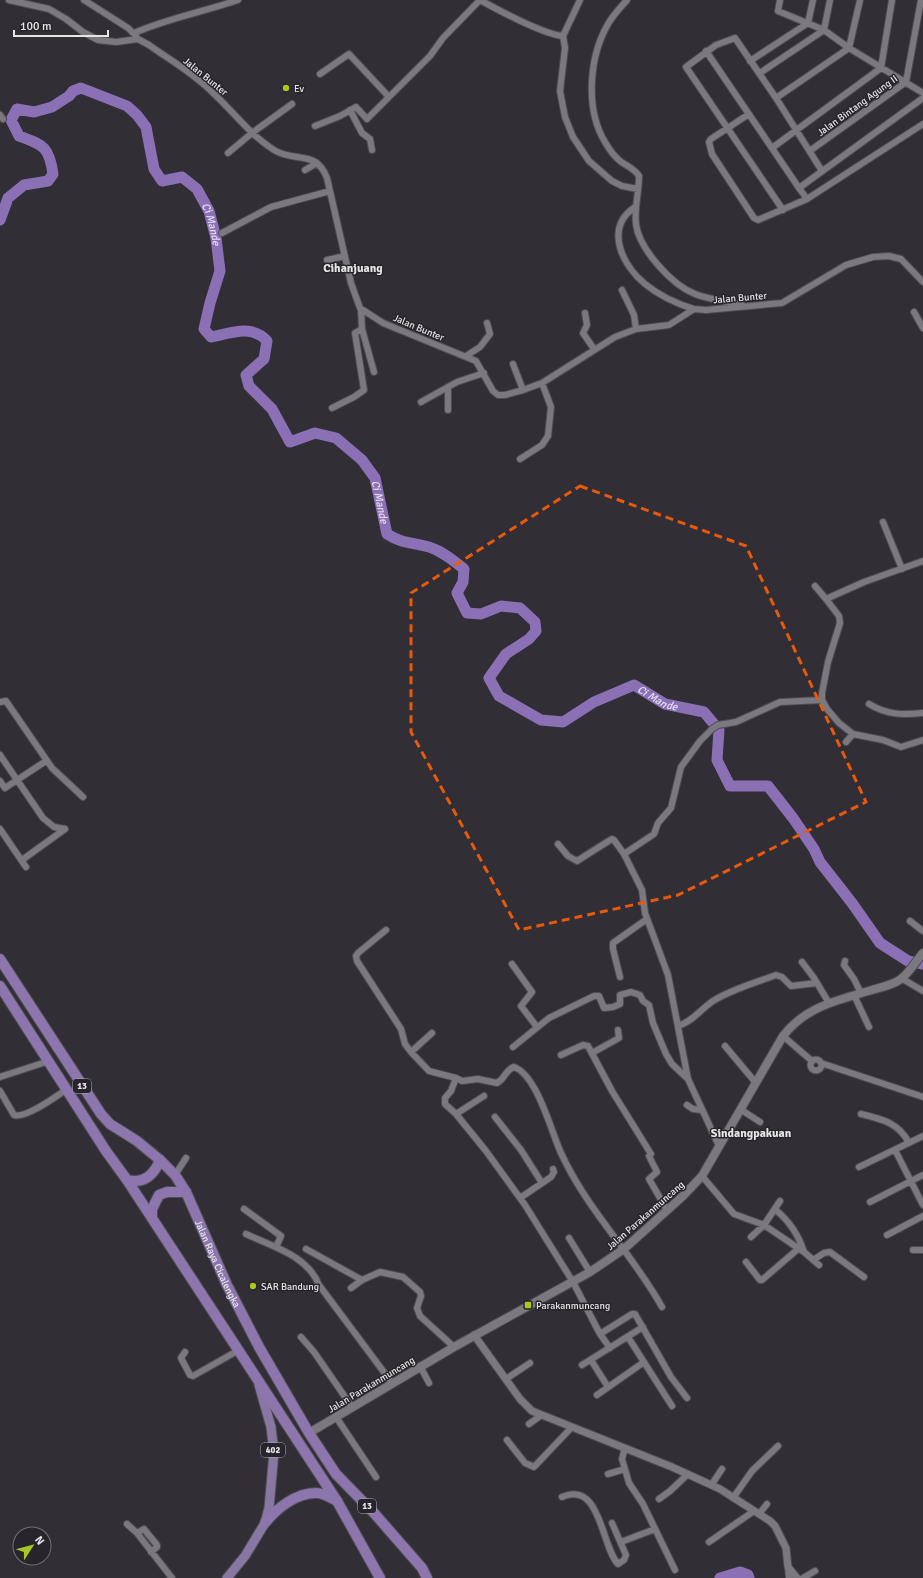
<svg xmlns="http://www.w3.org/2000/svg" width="923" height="1578" viewBox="0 0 923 1578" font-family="Signika,sans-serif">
<rect width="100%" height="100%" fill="#312e36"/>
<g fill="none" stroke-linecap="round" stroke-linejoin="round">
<g stroke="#8c70b6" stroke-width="11">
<path id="s1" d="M0,220l8,-22 16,-13 24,-4 5,-7c-4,-28 -10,-29 -34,-38l-8,-16 6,-11 17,3 18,-5 17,-11 4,-5 8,-3 46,18 10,9 9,12 8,42 8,12 20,-4 15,12 12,22 7,27 4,33 -10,32 -6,26 7,8c20,-4 41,-13 56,4l-3,18 -18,16 3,11 23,23 18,33 25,-9 21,5 26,22 13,18 12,56c16,10 25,8 42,13 13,4 25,14 35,22l-1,13 -6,11 10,20 14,1 20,-8 19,2 15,14 1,9 -7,8 -23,15 -17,24 10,18 42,24 22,2 31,-20 40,-17 31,19 39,8 15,18 -2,30 13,26h38l25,32 21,31 6,13 32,41 28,40 28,18 15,3"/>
<path d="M720,1578l20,-6 8,3 1,3"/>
</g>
<defs>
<path id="minor" d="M9,0l40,9 17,10 17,13 15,8 18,2 22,-3 11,6c21,15 44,28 62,46 21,19 38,43 63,59 21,13 42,-1 53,28l24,105 9,25 23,15 93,38 17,30 5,4h7l18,-5 19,-7 73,-46 21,-8 33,-4 25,-16 12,1 76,-7 64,-38 27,-8 16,-1 12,3 22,23
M84,0l44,28 8,8
M480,0c20,11 62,34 83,36
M580,0l-17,36 2,12 -5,43 5,26 8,20 16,24 23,20 10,5 16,3
M627,0c-7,8 -14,15 -19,24 -19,33 -23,85 -3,118 4,7 9,14 15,19 7,5 15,8 19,15 0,17 -5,32 -3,48 3,25 36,61 59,70 15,6 32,7 47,11
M780,0l-2,11 46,19 25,18 74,45
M134,33c34,-15 69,-21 104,-33
M706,51l93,137
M750,61l58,-38 5,-23
M760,73l64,-43 6,-30
M320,74l29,-20 40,43 41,-41 13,-18 37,-38
M776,98l73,-50 11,-48
M350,110l12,23 8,6 2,11
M749,114l-38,25 -2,3 3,12 42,64 4,2 49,-21 116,-75
M0,115l3,4
M315,126l25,-10 16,-9 11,12 22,-22
M772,148l109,-80 11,-68
M811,150l95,-68 15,-82
M228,153l24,-20 40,-29
M305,170l12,-7
M807,199l-8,-11 124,-90
M635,207c-31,21 -13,58 10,77 15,12 32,20 49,25
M783,210l-97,-143 30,-22 19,-7 41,60 46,73
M222,233l49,-26 59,-16
M327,260l18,-4
M622,290l12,25 2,14
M361,310l1,19 12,43
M914,312l9,16
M585,313l2,12 -4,8 11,16
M466,356l14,-9 10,-13 -3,-11
M513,364l10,26
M448,387v23
M421,402l36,-20 27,-9
M332,408l22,-11 10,-7 -9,-57 7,-4
M520,459l22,-14 6,-9 3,-29 -9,-24
M883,522l19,47
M815,586l11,13 38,-17 59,-21
M826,599l13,17 1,7 -12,39 -6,31v7l5,9 12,14 14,11 30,6 18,7 22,-7
M0,702l6,-1 46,67 31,29
M869,704c18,11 34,11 54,9
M846,742l7,-8
M0,755l43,63 11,9 11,2
M0,781l5,7 41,-27
M0,829l26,38
M558,844l10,12 9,5 30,-19 5,-3 2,1 10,14 18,36 3,23 23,62 20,104 31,67
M624,854l30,-20 4,-11 13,-15 10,-41 19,-26 12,-12 6,-4 18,-3 44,-20 42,-2
M22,860l43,-31
M910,921l13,10
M386,930l-28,23 -2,3 1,5 44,68 4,15 6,8 18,19 27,7 -5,13 -6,7v6l11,10 30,37 39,54 48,77 27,52 10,14
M845,961l-1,4 10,14 7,14
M802,962l12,16 15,25
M512,964l20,28 -11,14 16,21
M620,977l-7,-28v-6l34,-24
M901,978l22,13
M854,995l15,32
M678,1026c14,-4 23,-17 35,-25 19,-12 42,-18 63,-26l6,2 9,9 26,-3
M783,1036l29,25
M725,1046l31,37
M513,1047l36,-29 45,-22h5l5,12 9,-1 7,-3v-9l11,-3 9,3 3,6 6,4 4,18 13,31 6,10 16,15
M411,1052l21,-19
M592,1053l27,-15 -1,-8
M561,1055l22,-10 5,1 24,45 39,63 -2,2 8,16 -8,7 18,31
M810.5 1065a5.5 5.5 0 1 1 11 0a5.5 5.5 0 1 1-11 0Z
M821,1063l102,34
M0,1077l49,-16
M456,1078l6,3 16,-2 19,4c8,-4 9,-14 17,-16 23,8 37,64 47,86 26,57 71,100 101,154
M0,1091l14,24c11,4 43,-19 53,-26
M687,1105l6,4 8,1
M740,1109l20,13
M456,1114l28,-18
M861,1114c21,5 38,9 48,29
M495,1117l26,33 21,33
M895,1150l28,55
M859,1167l64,-31
M175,1175l11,-17
M702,1176l32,38 30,11 40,27 15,13
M520,1198l31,-21 3,-5 -1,-3
M870,1202l53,-27
M244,1209l37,27 -5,11
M776,1210c13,11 23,26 28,42
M246,1234c27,13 61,21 73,51l73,98
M887,1235l36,-19
M751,1237l13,-12 16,-24
M569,1238l21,34
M306,1249l56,31 18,-8 23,5 17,15 1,4 -4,12 3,8 34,31
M913,1250h10
M813,1260l11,-7 6,-1 34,25
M746,1262l14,18h2l36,-31
M351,1288l11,-8
M600,1334l32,-20h3l36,63 16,21
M301,1337l13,15 38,55
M628,1337l44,69
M185,1352l-4,6 9,17 3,1 46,-26
M591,1360l17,27
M582,1365l61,-38
M420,1366l9,17
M506,1379l24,-16
M597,1395l47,-33
M336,1417l40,60
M529,1424l11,-8
M507,1440l18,23 9,4 37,-39
M625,1448l-3,11 7,24 14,21 32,66
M608,1474l17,-5
M712,1484l10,-15
M562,1497c39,-17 39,49 56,67l6,-4 2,-5 -14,-32
M733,1498l19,-27 26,-25
M659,1499l11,-8 18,-17
M759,1514l8,-10
M127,1524l10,9 35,45
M137,1533l7,-4 13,16v2l-6,5
M621,1542l34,-13
M709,1542l45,-31
M788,1567l1,11
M803,1578l12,-7"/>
<path id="tertiary" d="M474,1335l46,64 12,12 140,56 48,22 50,32 5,5 11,22 2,19 9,11"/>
<path id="secondary" d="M309,1433l145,-86 136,-75 34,-23 59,-53 19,-20 81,-140c23,-30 56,-36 89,-46 10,-3 21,-5 29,-11 9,-7 15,-18 22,-26"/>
<path id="primary" d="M227,1578l18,-22 20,-33 4,-15 5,-56 -3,-25 -12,-42"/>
<g id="trunk">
<path id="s2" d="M0,959l101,155 9,10 27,17 23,19 15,15 11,17 41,93 32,62 50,86 27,41 38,39 48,55 5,10"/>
<path d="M0,986l106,165 21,29 210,321 43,77"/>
<path d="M127,1180c17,4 27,-5 33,-20"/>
<path d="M152,1218v-9l7,-14 8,-3h19"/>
<path d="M265,1523c12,-15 31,-30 51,-30 8,0 15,5 21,8"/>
</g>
</defs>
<use href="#minor" stroke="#4e4c52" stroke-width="8"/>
<use href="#tertiary" stroke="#4e4c52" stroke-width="9"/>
<use href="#secondary" stroke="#4e4c52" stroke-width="10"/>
<use href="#primary" stroke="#4e4c52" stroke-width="11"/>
<use href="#trunk" stroke="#4e4c52" stroke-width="12"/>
<use href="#minor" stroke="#7b7880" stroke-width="6"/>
<use href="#tertiary" stroke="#7b7880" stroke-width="7"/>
<use href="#secondary" stroke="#7b7880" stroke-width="8"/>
<use href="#primary" stroke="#8877a2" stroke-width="9"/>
<use href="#trunk" stroke="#8c76ad" stroke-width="10"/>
</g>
<path fill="none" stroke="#e8590c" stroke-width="3" stroke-dasharray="8 5" stroke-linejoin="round" d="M580,486l166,60 120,256 -188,93 -159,35 -108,-198v-139z"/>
<g fill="#a6c821" stroke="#27242b" stroke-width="1.5">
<circle cx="286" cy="88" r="4"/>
<circle cx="253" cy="1286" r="4"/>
<rect x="524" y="1301" width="8" height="8" rx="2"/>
</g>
<g text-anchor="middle" stroke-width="3" stroke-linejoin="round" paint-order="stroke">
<g fill="#27242b" stroke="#adabb1" stroke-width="1">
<rect x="73" y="1079" width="18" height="14" rx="3"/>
<rect x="261" y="1443" width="24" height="14" rx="3"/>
<rect x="358" y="1499" width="18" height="14" rx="3"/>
</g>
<g font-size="9" font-weight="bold" fill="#e6e5ea">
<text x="82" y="1089">13</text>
<text x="273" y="1453">402</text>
<text x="367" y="1509">13</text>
</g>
<g font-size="10" fill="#e6e5ea" stroke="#27242b">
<text transform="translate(206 76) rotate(39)" y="4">Jalan Bunter</text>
<text transform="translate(857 105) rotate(-36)" y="4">Jalan Bintang Agung II</text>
<text transform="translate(740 297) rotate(-5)" y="4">Jalan Bunter</text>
<text transform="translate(419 327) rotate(23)" y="4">Jalan Bunter</text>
<text transform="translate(645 1215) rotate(-41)" y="4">Jalan Parakanmuncang</text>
<text dy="4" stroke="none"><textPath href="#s2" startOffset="380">Jalan Raya Cicalengka</textPath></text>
<text transform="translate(371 1384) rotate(-31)" y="4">Jalan Parakanmuncang</text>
</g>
<g font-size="10" fill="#e6e5ea" stroke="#27242b" text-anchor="start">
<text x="294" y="92">Ev</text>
<text x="261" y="1290">SAR Bandung</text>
<text x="536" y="1309">Parakanmuncang</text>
</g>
<g font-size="11" font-style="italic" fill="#e6e0f3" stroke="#27242b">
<text dy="4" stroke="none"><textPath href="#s1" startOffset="447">Ci Mande</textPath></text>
<text dy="4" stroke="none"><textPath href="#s1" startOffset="878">Ci Mande</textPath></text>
<text dy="4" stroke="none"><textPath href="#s1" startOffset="1395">Ci Mande</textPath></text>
</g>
<g font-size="12" font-weight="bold" fill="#e6e5ea" stroke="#27242b">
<text x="353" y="272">Cihanjuang</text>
<text x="751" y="1137">Sindangpakuan</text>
</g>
</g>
<g transform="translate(32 1546) rotate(54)"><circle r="19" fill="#27242b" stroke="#737177"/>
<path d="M0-3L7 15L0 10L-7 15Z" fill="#a6c821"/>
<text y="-6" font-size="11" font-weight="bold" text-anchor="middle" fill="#e6e5ea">N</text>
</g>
<path d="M14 30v6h94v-6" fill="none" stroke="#e6e5ea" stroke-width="2"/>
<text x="20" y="30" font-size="12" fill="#e6e5ea" stroke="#27242b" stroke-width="3" paint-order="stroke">100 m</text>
</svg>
